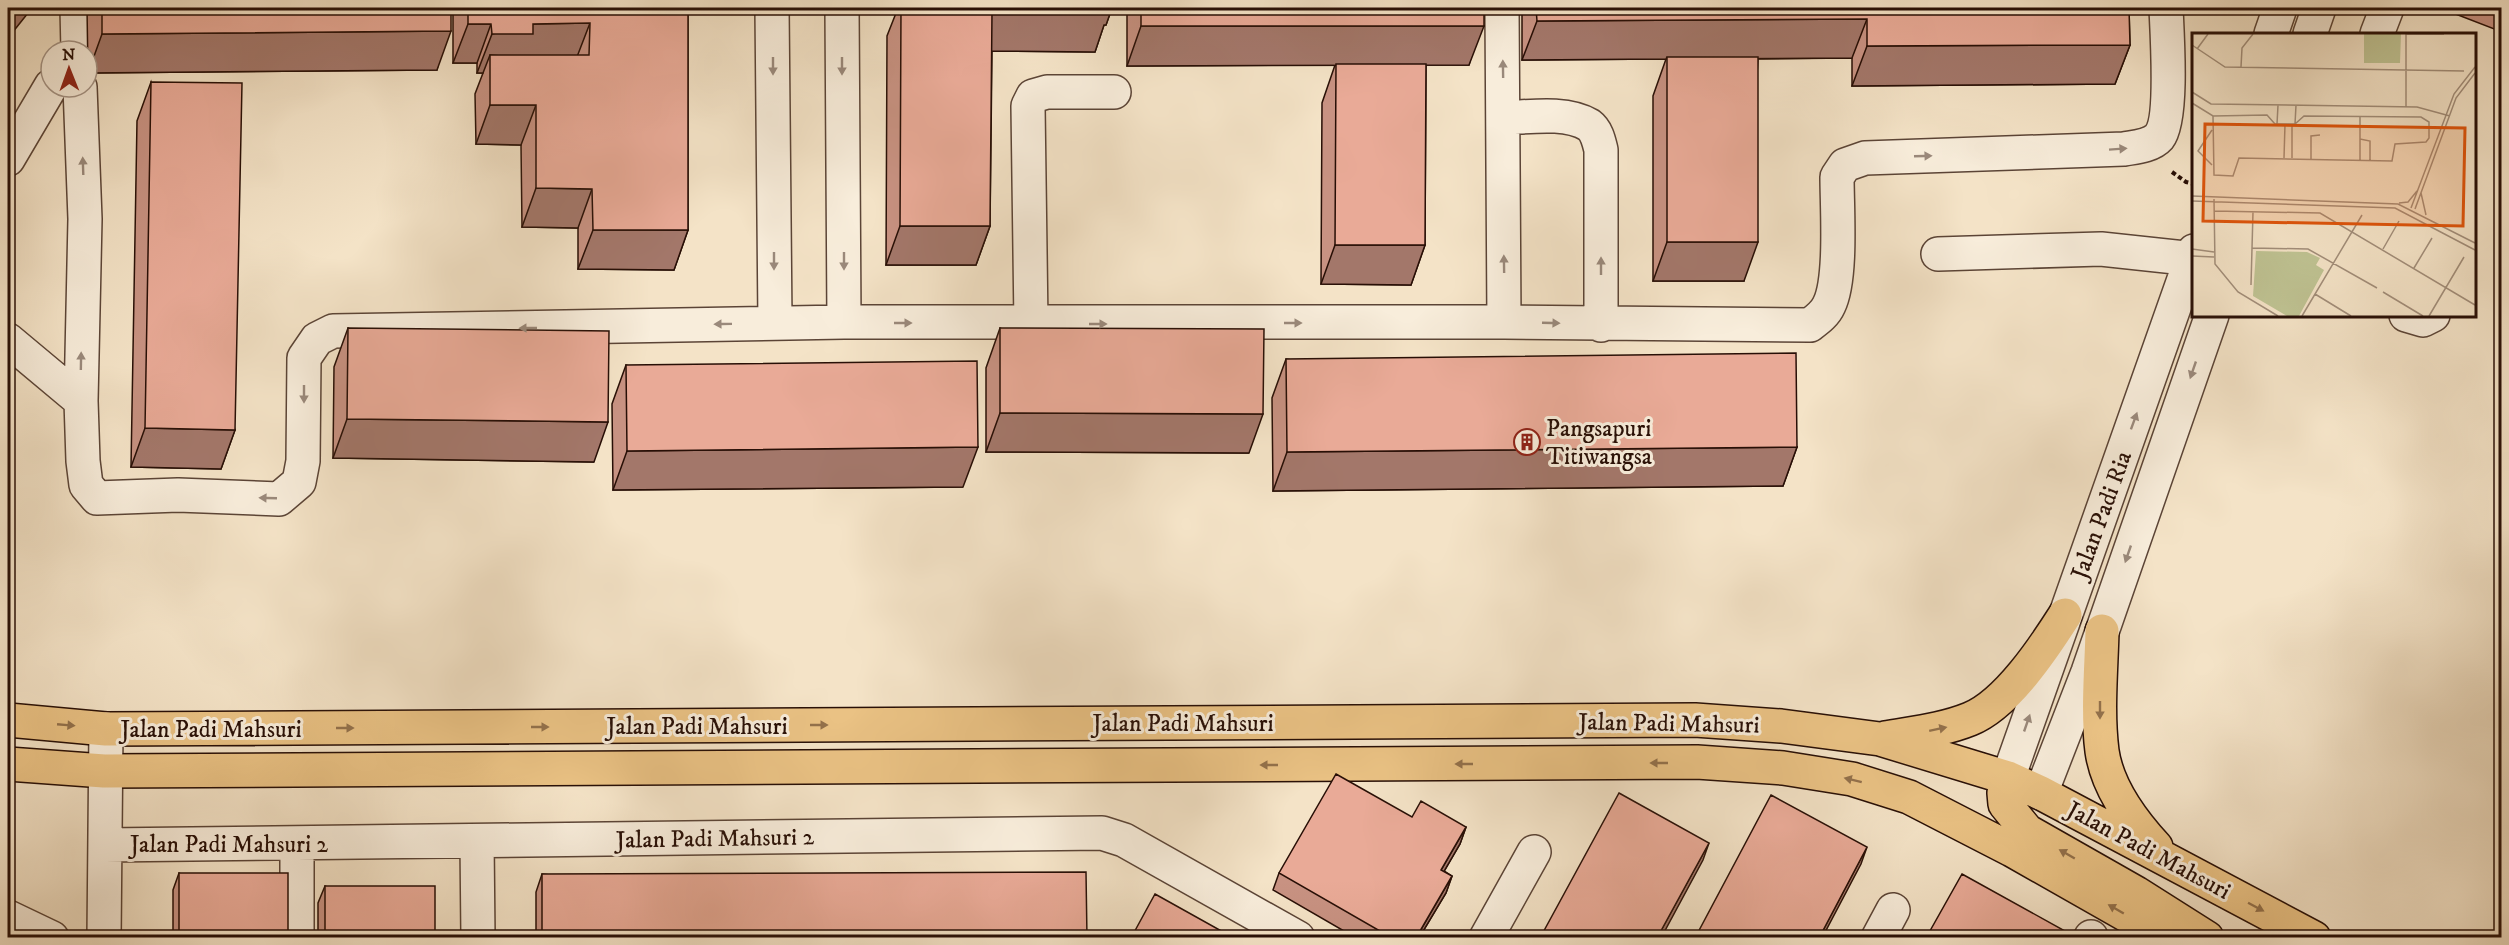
<svg xmlns="http://www.w3.org/2000/svg" width="2509" height="945" viewBox="0 0 2509 945" font-family="'IM FELL DW Pica',serif">
<rect width="100%" height="100%" fill="#f4e3c7"/>
<filter id="stains"><feTurbulence type="fractalNoise" baseFrequency=".00333" numOctaves="4"/><feColorMatrix values="0 0 0 0 .2 0 0 0 0 .09 0 0 0 0 .02 0 0 0 .5 -.17"/></filter>
<radialGradient id="worn" r=".72"><stop offset=".6" stop-color="#630" stop-opacity="0"/><stop offset="1" stop-color="#630" stop-opacity=".3"/></radialGradient>
<g fill="none" stroke-linecap="round" stroke-linejoin="round">
<defs>
<path id="minor" d="M77,8l1,43
M772,8l3,315
M842,8l2,314
M1502,8l2,314
M2271,34l9,-26
M2310,34l9,-26
M2377,34l10,-26
M80,87l5,132 -4,182 2,60 3,24 11,13 81,-3 101,4 20,-17 4,-21 1,-103 13,-19 16,-8 511,-9h660l306,3c8,-6 15,-11 19,-20 13,-26 8,-97 8,-128l8,-12 20,-7 259,-9c11,-2 27,-3 35,-12 14,-17 8,-105 7,-129
M1504,118c25,-1 62,-7 85,7 8,6 10,17 12,25v175
M8,159l43,-73
M1938,254l163,-5 93,10
M2406,315l17,5 10,-5
M1031,324l-3,-218 5,-10 14,-4h67
M8,340l73,61
M2008,778l186,-527
M2041,793l47,-121 124,-357
M477,841l1,97
M297,844v94
M105,845l997,-12 22,7 174,98
M8,917l44,21
M104,938l2,-209
M1486,938l48,-86
M1878,938l15,-28
M2091,938v-1"/>
<path id="major" d="M2102,631c-1,40 -5,81 0,120 5,36 31,71 54,96
M8,720l98,9 1589,-9 86,6 99,13 128,39 33,15 273,145
M1885,738c28,-5 58,-8 85,-19 37,-15 74,-71 95,-104
M8,764l96,7 1593,-9 86,6 69,11 57,18 103,53 155,88
M2008,778l-4,15 1,11 22,27 109,62 71,45"/>
</defs>
<use href="#minor" stroke="#5b4436" stroke-width="36"/>
<use href="#major" stroke="#280f06" stroke-width="36"/>
<path stroke="#280f06" stroke-width="4" stroke-dasharray="4.5 3" stroke-linecap="butt" d="M2172,172l14,10 8,2"/>
<use href="#minor" stroke="#f8eddb" stroke-width="33"/>
<use href="#major" stroke="#eac284" stroke-width="33"/>
</g>
<path fill="#c89282" stroke="#280f06" stroke-width="1.5" d="M87,8h364l-14,62 -349,3z
M453,8h235v222l-14,40 -96,-1v-41l-56,-1 -1,-82 -45,-1 -1,-50 8,-21h-6v-10h-24z
M898,8h214l-6,17h-2l-9,27 -103,-1 -2,175 -14,39h-90l1,-229z
M1127,8h357l-15,57h-43l-1,180 -14,40 -90,-1 1,-181 13,-38 -208,1z
M1522,8h607l1,37 -15,39 -263,2v-28l-94,1 -14,222h-91v-185l13,-37 -144,1z
M2440,8h62v24z
M151,82l84,348 -14,39 -90,-2 6,-346z
M348,328l246,134 -261,-4 1,-91z
M1000,328l249,125 -263,-1v-84z
M1286,359l511,88 -14,39 -510,5 -1,-93z
M626,365l337,122 -350,3 -1,-86z
M1412,817l54,10 -6,17 -16,27 8,5 -6,17 -27,45h-63l-83,-48 6,-17z
M179,873l109,65h-115v-48z
M542,874l545,64h-551v-46z
M325,886l110,52h-117v-35z"/>
<path fill="#a3776a" stroke="#280f06" stroke-width="1.5" d="M15,8h17l-24,30v-21z
M1101,8h11l-6,17h-2l-9,27 -117,-1 14,-39z
M1867,19l-15,39 -185,1v-2l-1,2 -144,1 15,-39z
M590,23l-15,39 -85,-7 -7,18h-6l15,-39 41,-10z
M468,24h23l-14,39h-24z
M1141,26h343l-15,39 -342,1z
M451,31l-14,39 -349,3 14,-39z
M2130,45l-15,39 -263,2 15,-40z
M490,105h46l-15,40 -45,-1z
M536,188l56,1 -14,39 -56,-1z
M900,226h90l-14,39h-90z
M593,230h95l-14,40 -96,-1z
M1667,242h91l-14,39h-91z
M1335,245h90l-14,40 -90,-1z
M1000,413l263,1 -14,39 -263,-1z
M347,419l261,3 -14,40 -261,-4z
M145,428l90,2 -14,39 -90,-2z
M978,447l-15,40 -350,3 14,-39z
M1797,447l-14,39 -510,5 14,-39z
M1466,827l-6,17 -25,43 6,-17z
M1709,843l-6,17 -42,78h-4z
M1867,847l-6,17 -39,74h-3z
M1452,876l-6,17 -27,45h-3z"/>
<path fill="#e9aa97" stroke="#280f06" stroke-width="1.5" d="M8,8h7l-7,9z
M102,8h349v23l-349,3z
M468,8h220v222h-95l-1,-41 -56,-1v-83h-46v-50h99l1,-32 -57,1v10h-41l-1,-10h-23z
M901,8h208v5l-117,-1 -2,214h-90z
M1141,8h343v18h-343z
M1536,8h593l1,37 -263,1v-27l-330,2z
M1667,57h91v185h-91z
M1336,64h90l-1,181h-90z
M151,82l91,1 -7,347 -90,-2z
M348,328l261,3 -1,91 -261,-3z
M1000,328l264,1 -1,85 -263,-1z
M1796,353l1,94 -510,5 -1,-93z
M977,361l1,86 -351,4 -1,-86z
M1336,774l76,43 9,-16 45,26 -25,43 11,6 -36,62h-24l-113,-65z
M1619,793l90,50 -52,95h-117z
M1771,795l96,52 -48,91h-124z
M1086,872l1,66h-545v-64z
M179,873h109v65h-109z
M1962,874l103,57 -4,7h-135z
M325,886h110v52h-110z
M1155,894l79,44h-103z"/>
<defs><path id="oneway-solid" d="M-6-.8H1V-3.2L6.5 0L1 3.2V.8H-6Z" transform="scale(1.5)"/></defs>
<g fill="#9a897b">
<use href="#oneway-solid" transform="translate(773 66) rotate(90)"/>
<use href="#oneway-solid" transform="translate(842 66) rotate(90)"/>
<use href="#oneway-solid" transform="translate(1503 69) rotate(-91)"/>
<use href="#oneway-solid" transform="translate(2118 149) rotate(-4)"/>
<use href="#oneway-solid" transform="translate(1923 156) rotate(-2)"/>
<use href="#oneway-solid" transform="translate(83 166) rotate(-92)"/>
<use href="#oneway-solid" transform="translate(774 261) rotate(90)"/>
<use href="#oneway-solid" transform="translate(844 261) rotate(90)"/>
<use href="#oneway-solid" transform="translate(1504 264) rotate(-91)"/>
<use href="#oneway-solid" transform="translate(1601 266) rotate(-90)"/>
<use href="#oneway-solid" transform="translate(903 323)"/>
<use href="#oneway-solid" transform="translate(1293 323)"/>
<use href="#oneway-solid" transform="translate(1551 323) rotate(2)"/>
<use href="#oneway-solid" transform="translate(723 324) rotate(179)"/>
<use href="#oneway-solid" transform="translate(1098 324)"/>
<use href="#oneway-solid" transform="translate(528 328) rotate(179)"/>
<use href="#oneway-solid" transform="translate(81 361) rotate(-89)"/>
<use href="#oneway-solid" transform="translate(2193 370) rotate(109)"/>
<use href="#oneway-solid" transform="translate(304 394) rotate(90)"/>
<use href="#oneway-solid" transform="translate(2134 421) rotate(-70)"/>
<use href="#oneway-solid" transform="translate(268 498) rotate(-178)"/>
<use href="#oneway-solid" transform="translate(2128 554) rotate(109)"/>
<use href="#oneway-solid" transform="translate(2027 723) rotate(-71)"/>
</g>
<g fill="#93714b">
<use href="#oneway-solid" transform="translate(2100 710) rotate(90)"/>
<use href="#oneway-solid" transform="translate(66 725) rotate(5)"/>
<use href="#oneway-solid" transform="translate(819 725)"/>
<use href="#oneway-solid" transform="translate(540 727)"/>
<use href="#oneway-solid" transform="translate(345 728)"/>
<use href="#oneway-solid" transform="translate(1938 729) rotate(-12)"/>
<use href="#oneway-solid" transform="translate(1659 763) rotate(180)"/>
<use href="#oneway-solid" transform="translate(1464 764) rotate(180)"/>
<use href="#oneway-solid" transform="translate(1269 765) rotate(180)"/>
<use href="#oneway-solid" transform="translate(1853 780) rotate(-166)"/>
<use href="#oneway-solid" transform="translate(2067 854) rotate(-150)"/>
<use href="#oneway-solid" transform="translate(2256 907) rotate(28)"/>
<use href="#oneway-solid" transform="translate(2116 909) rotate(-150)"/>
</g>
<defs>
<symbol id="building-ring" viewBox="-11 -11 22 22"><circle r="9.5" fill="#f8eddb" stroke="#8f2418" stroke-width="1.5"/><path d="M-4-6H4V6H1V3H-1V6H-4ZM-2.5-4.3h1.7v1.8h-1.7ZM.8-4.3h1.7v1.8H.8ZM-2.5-1h1.7V.8h-1.7ZM.8-1h1.7V.8H.8Z" fill="#8f2418"/></symbol>
</defs>
<g fill-rule="evenodd">
<use href="#building-ring" x="1512" y="427" width="30" height="30"/>
</g>
<g text-anchor="middle" stroke-width="6" stroke-linejoin="round" paint-order="stroke">
<g font-size="24" fill="#280f06" stroke="#f8eddb" text-anchor="start">
<text x="1546" y="436">Pangsapuri<tspan x="1546" dy="28">Titiwangsa</tspan></text>
</g>
<g font-size="24" fill="#280f06" stroke="#f8eddb">
<text transform="translate(2101 515) rotate(-70)" y="8">Jalan Padi Ria</text>
<text x="1183" y="731">Jalan Padi Mahsuri</text>
<text transform="translate(1669 723) rotate(1)" y="8">Jalan Padi Mahsuri</text>
<text x="697" y="734">Jalan Padi Mahsuri</text>
<text x="211" y="737">Jalan Padi Mahsuri</text>
<text transform="translate(715 838) rotate(-1)" y="8">Jalan Padi Mahsuri 2</text>
<text x="229" y="852">Jalan Padi Mahsuri 2</text>
<text transform="translate(2149 850) rotate(28)" y="8">Jalan Padi Mahsuri</text>
</g>
</g>
<g transform="translate(2192 33)">
<rect width="284" height="284" fill="#f4e3c7"/>
<path d="M172,1h37l-1,29h-36zM64,218l51,1 13,6 -4,7 8,5 -25,46h-12l-34,-20z" fill="#bfc393"/>
<path fill="none" stroke="#a28e7a" stroke-width="1.5" d="M214,1h38M0,12l33,22 239,4M5,16l11,-15M49,34l1,-19 11,-14M0,59l19,12 206,3 33,9M0,70l21,13 54,-1 8,9h20l9,-8 117,1 8,5v16l-3,4 -31,2 -3,17 -153,-3 -6,18 -19,-1 -1,-59M214,74v-73M85,91l1,-19M103,91l1,-19M20,97l-14,21 14,14M168,106l10,2v19M92,125l1,-34M100,125v-34M119,126v-23l9,-1M168,127v-43M229,160l5,22M0,163l206,8 77,39M22,166l1,65 23,28 40,24M0,168l203,7 80,42M207,170l9,-1 9,-11M219,175l43,-114 21,-27M223,176l41,-111 19,-25M22,178l106,2 155,92M60,215l56,1 69,39M0,216l22,3M191,216l16,-28M0,223l22,1M222,235l18,-30M59,252l2,-73M191,259l40,24M123,261l36,22M110,283l60,-101M237,283l35,-59"/>
<path fill="#de550c" fill-opacity="0.15" stroke="#de550c" stroke-width="3" d="M13,91l260,4 -2,98 -260,-5z"/>
<rect width="284" height="284" fill="none" stroke="#280f06" stroke-width="3"/>
</g>
<rect width="2509" height="945" fill="none" stroke="#f4e3c7" stroke-width="30"/>
<rect x="9" y="9" width="2491" height="927" fill="none" stroke="#280f06" stroke-width="3"/>
<rect x="15" y="15" width="2479" height="915" fill="none" stroke="#280f06" stroke-width="1.5"/>
<g transform="translate(69 69) rotate(359)"><circle r="28" fill="#f8eddb" stroke="#a59486" stroke-width="1.5"/>
<path d="M0-4.5L10 22L0 15L-10 22Z" fill="#8f2418"/>
<text y="-9" font-size="16" font-weight="bold" text-anchor="middle" fill="#280f06">N</text>
</g>
<rect width="100%" height="100%" filter="url(#stains)"/>
<rect width="100%" height="100%" fill="url(#worn)"/>
</svg>
